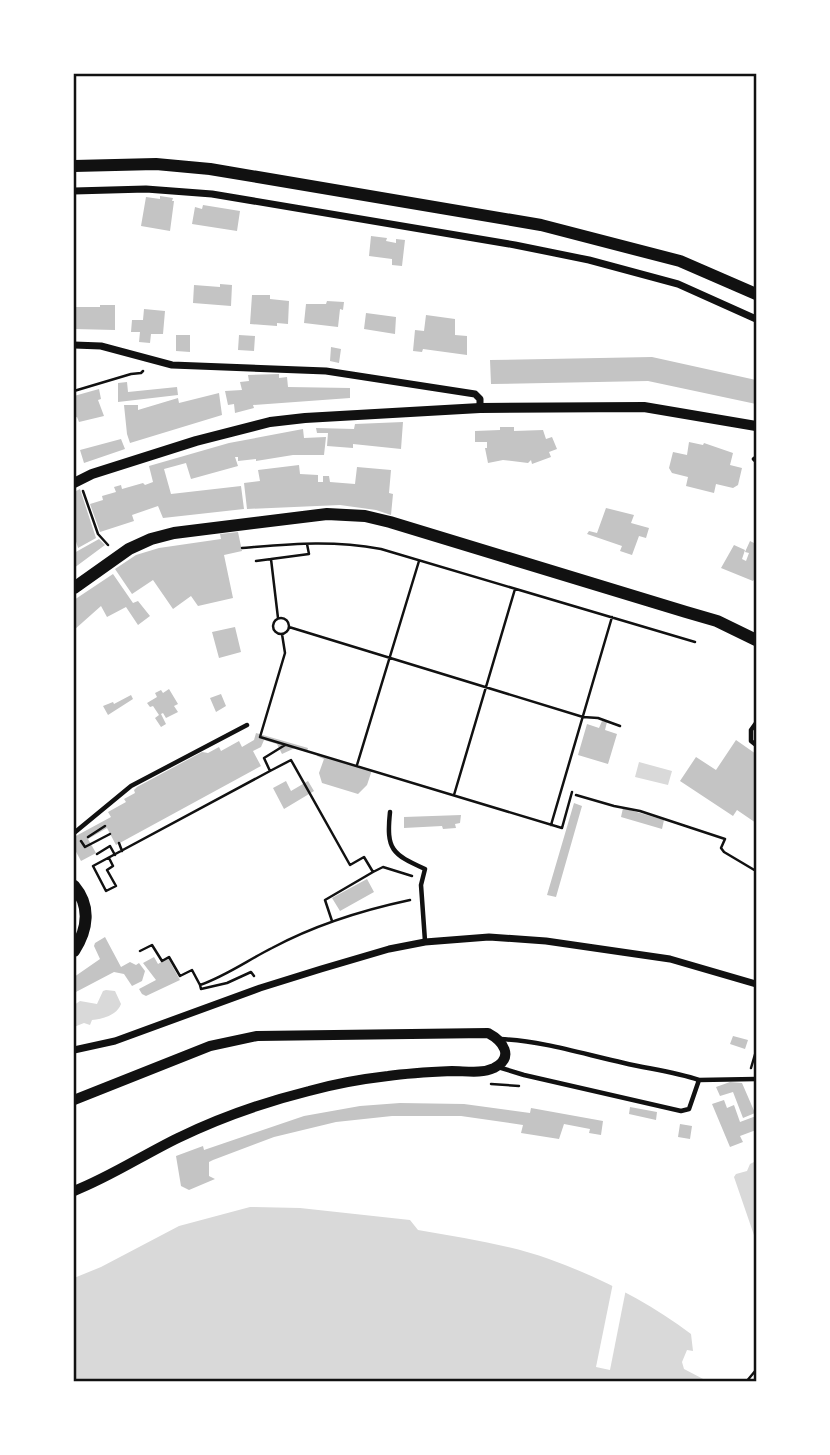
<svg xmlns="http://www.w3.org/2000/svg" width="830" height="1455" viewBox="0 0 830 1455" font-family="'Source Sans 3',sans-serif">
<rect width="100%" height="100%" fill="#fff"/>
<path fill="#d9d9d9" d="M639,762l33,9 -4,14 -33,-8z
M106,990l9,1 6,13c-4,11 -18,15 -29,16l-2,5 -6,-2 -10,4v-22l6,-4 17,3 6,-13z
M754,1162l2,2v77l-22,-64 2,-3 11,-3 3,-7z
M250,1207l50,1 110,12 8,10c44,8 89,14 131,29 50,18 100,43 142,75l2,17 -6,-1 -5,12 2,7 23,12 -633,1v-104l27,-11 78,-41z"/>
<path fill="#fff" d="M613,1283l13,6 -16,81 -14,-3z"/>
<path fill="#c4c4c4" d="M160,196l13,2 -1,3h2l-4,30 -29,-5 5,-29 14,2z
M203,205l37,6 -3,20 -45,-7 3,-17 7,2z
M371,236l16,2 -1,3 10,2v-4l9,1 -3,26 -10,-1v-6l-23,-3z
M220,284l12,1 -1,21 -38,-3 1,-18 26,2z
M252,295h18v4l19,2 -1,23 -11,-1v3l-27,-2z
M327,301l17,1 -1,8 -3,-1 -2,18 -34,-4 2,-19h20z
M100,305h15v25l-41,-1v-22h26z
M144,309l21,2 -2,23h-12l-1,9 -11,-1 1,-10h-9l1,-12h11z
M366,313l30,4 -1,17 -31,-5z
M426,315l29,4v16l12,1v19l-44,-6 -1,3 -9,-1 2,-21 9,1z
M176,335h14v17l-14,-1z
M239,335l16,1 -1,15 -16,-1z
M331,347l10,2 -2,14 -9,-2z
M652,357l104,23v24l-108,-23 -157,3 -1,-24z
M279,374v4l8,-1 1,10 62,1v10l-97,7 1,3 -19,5 -1,-9 -6,1 -3,-14 17,-1 -2,-8 9,-1 -1,-6z
M127,382l1,10 49,-5 1,8 -60,7v-19z
M99,389l2,10 -3,1 6,16 -25,6 -2,-5 -3,1v-22z
M219,393l3,22 -92,28 -3,-9 -3,-29h14v5l40,-12 1,5z
M403,422l-2,27 -48,-5v4l-26,-2 1,-13h-11l-1,-5 38,1 1,-5z
M500,427h14v4l29,-1 3,9 6,-2 5,12 -8,3 2,5 -19,7 -1,-4 -3,3 -25,-3 -15,3 -3,-15h2v-6h-12v-11l25,-1z
M303,429l1,9 22,-1 -2,18h-31l-37,6v-2l-18,2v-4h-3l3,9 -47,13 -5,-16 -22,6 7,25 70,-8 3,23 -81,9 -5,-12 -26,9 2,6 -34,11 -10,-28 13,-4 -1,-4 14,-4 -2,-5 7,-2 1,4 21,-6 2,2 8,-3 -4,-16 80,-23z
M121,439l4,10 -41,14 -4,-13z
M689,442l14,3 1,-2 29,10 -3,12 12,3 -4,17 -5,3 -17,-4 -2,9 -28,-7 2,-9 -16,-4 -3,-5 4,-16 14,3z
M299,465l1,9 18,1v7h5v-6h6l1,6 25,2 2,-17 34,3 -2,23 4,1 -2,21 -15,-5 -36,-5 -93,4 -3,-26 16,-2 -2,-11z
M80,489l16,49 -18,10 -4,-13v-43z
M606,508l28,7 -3,8 18,5 -3,10 -7,-2 -7,19 -12,-4 2,-5 -35,-12 2,-3 8,2z
M238,532l4,19 -18,4 9,43 -35,8 -7,-10 -18,13 -20,-29 -21,14 -17,-25 21,-14 23,-7 62,-9 -1,-5z
M99,539l6,6 -31,23v-15z
M750,541l6,3v12l-2,4 2,1v16l-3,4 -32,-13 13,-23 11,5 -3,9 4,2 3,-8 -4,-1z
M113,574l20,29 5,-2 12,15 -12,9 -12,-18 -19,10 -6,-11 -27,24v-30z
M235,627l6,25 -22,6 -7,-26z
M169,689l9,15 -4,2 4,6 -12,6 -3,-5 -2,1 5,10 -5,3 -6,-9 4,-3 -6,-9 -3,1 -3,-4 10,-6 -2,-4 6,-3 2,3z
M221,694l5,12 -10,6 -6,-14z
M131,695l2,4 -25,16 -5,-9 10,-4 1,2z
M602,721l5,1 -2,8 12,4 -9,30 -30,-9 9,-31 12,4z
M256,733l52,15 -1,4 -12,-4 -13,6 -5,-10 -13,-4 -3,7 -8,4 8,15 -145,79 -9,-17 -19,11 8,14 -15,8 -7,-13v-11l37,-20 -3,-5 18,-10 -2,-3 11,-6 -1,-3 3,-3 65,-35 6,1 11,-6 2,4 18,-10 3,6 12,-7z
M736,740l20,14v69l-19,-13 -4,6 -53,-35 16,-24 20,13z
M317,754l55,16 -5,15 -9,9 -36,-11 -3,-10 5,-14 -7,-3z
M286,781l5,10 17,-10 6,10 -30,18 -11,-21z
M574,803l8,3 -26,91 -9,-2z
M623,808l41,12 -2,9 -41,-12z
M461,815l-1,8 -5,1 1,4 -13,1 -1,-3 -38,2v-11z
M367,879l7,13 -34,19 -8,-13z
M105,937l16,30 9,-5 6,3 3,-2 6,8 -3,10 -10,5 -8,-12 -10,-2 -40,21v-16l26,-18 -6,-13 1,-3z
M154,957l4,7 10,-6 12,22 -34,16 -4,-2 -3,-5 17,-9 -13,-17z
M733,1036l15,4 -3,9 -15,-5z
M730,1082l12,1 13,30 -12,5 -10,-26 -13,4 -4,-9z
M724,1100l3,8 7,-3 6,17 16,-6v14l-16,6 3,6 -13,5 -18,-43z
M400,1103l64,1 66,9 1,-5 72,13 -2,14 -12,-2 1,-4 -26,-5 -5,15 -38,-6 2,-8 -62,-9h-69l-56,6 -62,15 -61,23 -4,2v14l6,3 -26,11 -8,-4 -5,-30 27,-10 1,4 100,-34 56,-10z
M630,1107l27,5 -1,8 -27,-6z
M680,1124l12,2 -2,13 -12,-2z"/>
<g fill="none" stroke-linecap="round" stroke-linejoin="round">
<path stroke="#111" stroke-width="2.5" d="M74,391l57,-17 10,-1 2,-2
M83,491l15,43 10,11
M242,548c50,-4 88,-8 139,1l314,93
M271,559l7,59
M256,561l53,-7 -2,-10
M273 626a8 8 0 1 1 16 0a8 8 0 1 1-16 0Z
M289,627l294,90 15,1 22,8
M282,634l3,19 -25,84 302,91 10,-36
M357,765l62,-204
M270,771l21,-11 59,105 14,-8 9,15 -48,28 7,21
M454,795l61,-206
M576,795l38,11 26,5 85,28 -4,9 3,4 32,19
M551,825l61,-208
M88,837l17,-11
M81,841l4,6 25,-13
M119,843l3,8
M97,854l13,-8 5,9
M109,858l4,8 -6,4 9,16 -10,5 -13,-25 177,-95 -6,-13 21,-13
M373,872l10,-5 29,9
M140,951l12,-6 10,16 7,-4 11,19 12,-6 8,15c26,-9 48,-25 72,-37 43,-23 91,-38 138,-48
M200,985l1,4 26,-6 24,-11 3,4
M751,1068l5,-17
M491,1084l28,2
M746,1382l10,-12"/>
<path stroke="#111" stroke-width="4.5" d="M754,459l2,2
M756,723l-5,7v11l5,4
M390,812c-4,38 2,42 35,57l-4,16 4,56
M74,833l57,-47 116,-61
M498,1067l26,8 157,36 8,-2 10,-29c-24,-8 -49,-11 -75,-17 -41,-9 -81,-22 -124,-24
M699,1080l57,-1"/>
<path stroke="#111" stroke-width="7" d="M74,191l72,-2 66,5 303,51 74,15 89,24 78,35
M74,345l27,1 71,19 154,6 149,23 5,5v9
M74,1050l41,-9 145,-53 61,-19 68,-20 36,-7 64,-5 57,4 124,18 86,25"/>
<path stroke="#111" stroke-width="10" d="M74,483l18,-9 104,-33 74,-19 35,-4 175,-10 164,-1 112,19
M74,1100l136,-54 47,-10 231,-3c15,8 27,24 6,35 -13,6 -28,3 -42,3 -22,1 -43,2 -64,5 -26,3 -54,8 -79,15 -44,11 -90,27 -131,47 -35,17 -68,39 -104,53"/>
<path stroke="#111" stroke-width="12" d="M74,166l82,-2 54,5 331,56 139,36 76,33
M74,588l55,-39 22,-10 23,-6 153,-19 38,2 25,6 296,90 31,9 39,19
M74,886c17,20 14,43 0,65"/>
</g>
<rect width="830" height="1455" fill="none" stroke="#ffffff" stroke-width="150"/>
<rect x="75" y="75" width="680" height="1305" fill="none" stroke="#111" stroke-width="2.5"/>
</svg>
